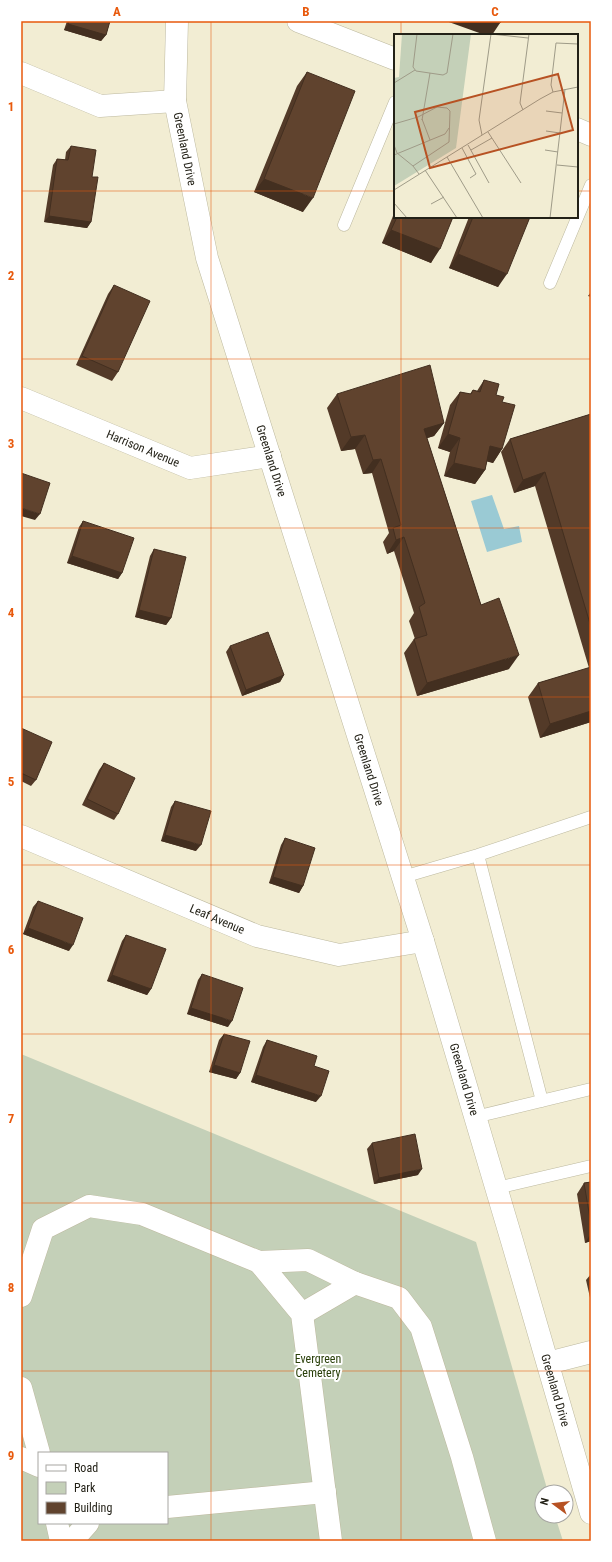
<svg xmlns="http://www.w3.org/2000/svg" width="612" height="1562" viewBox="0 0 612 1562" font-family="'Roboto Condensed',sans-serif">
<rect width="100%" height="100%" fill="#f2edd3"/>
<path fill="#c4d0b8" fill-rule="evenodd" d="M21,1054l455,188 72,250h-6v24h13l8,25h-542zM39,1453h128v70h-128z"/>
<path fill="#9acad4" d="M492,495l12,34 15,-3 3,16 -35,10 -16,-51z"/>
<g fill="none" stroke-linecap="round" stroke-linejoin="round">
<defs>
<path id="lane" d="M344,225l51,-123
M550,283l41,-98
M478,855l64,246
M403,877l75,-22 113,-38
M475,1117l116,-28
M497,1188l94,-22"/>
<g id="street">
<path d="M298,21l97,38"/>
<path d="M21,73l79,33 75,-5"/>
<path d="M577,129l14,6"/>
<path id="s1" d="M21,398l169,70 80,-12"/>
<path id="s2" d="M21,836l236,100 82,19 84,-14"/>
<path d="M259,1262l43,52 29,227"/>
<path d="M21,1296l22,-67 46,-23 53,8 117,48 49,-2 47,23 44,15 22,29 41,130 23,84"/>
<path d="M302,1314l53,-31"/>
<path d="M548,1363l43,-11"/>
<path d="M21,1388l18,65"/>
<path d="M21,1458l18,8"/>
<path d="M167,1507l158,-15"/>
<path d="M57,1523l4,18"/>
<path d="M72,1541l16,-18"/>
</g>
<g id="secondary">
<path id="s3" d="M177,21l-2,80 32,157 216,683 89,300 79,272"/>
</g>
</defs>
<use href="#lane" stroke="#bdb99f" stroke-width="13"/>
<use href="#street" stroke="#bdb99f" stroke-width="23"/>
<use href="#secondary" stroke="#bdb99f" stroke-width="23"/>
<use href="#lane" stroke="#fff" stroke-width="12"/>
<use href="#street" stroke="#fff" stroke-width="22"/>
<use href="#secondary" stroke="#fff" stroke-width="22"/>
</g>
<path fill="#533a28" d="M67,21h43l-4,14 -5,6 -37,-11z
M307,72l-4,140 -49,-20 43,-106z
M71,146l21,31 -1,45 -4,6 -43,-6 9,-57 4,-6 8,1 1,-8z
M395,211v6h58l-22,46 -49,-20z
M469,217h61l-32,70 -49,-19z
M114,285l4,87 -6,9 -36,-16 32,-71z
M484,380l12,15 6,7v47l-9,14 -6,-2 -2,9 -10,14 -31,-8 6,-24 -12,-4 12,-43 10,-13 10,2 3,-4 4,1z
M337,394l107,29 -10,13 -7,2 54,167 28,64 -92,27 -13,-43 10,-14h1l-6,-18 5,-8 -20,-62 -7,3 -4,-12 6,-9 -17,-60 -9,1 -8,-25 -14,2 -14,-43z
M591,414v308l-51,16 -12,-41 10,-14 51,-15 -54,-182 -21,7 -13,-41 9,-13z
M83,521l39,52 -4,6 -51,-16 12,-36z
M154,549l17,69 -5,7 -31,-8 15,-61z
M230,646l54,29 -4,7 -38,14 -16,-44z
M21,728l15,52 -5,6 -10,-5z
M104,763l14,51 -4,6 -32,-15 17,-35z
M175,801l21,50 -35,-10 10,-34z
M285,838l18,48 -4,7 -30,-10 12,-38z
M38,901l31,50 -46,-17 10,-27z
M126,935l25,54 -4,6 -40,-14 15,-40z
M202,974l26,53 -41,-13 11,-34z
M224,1034l16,39 -4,6 -27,-7 10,-32z
M267,1040l47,26 2,36 -65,-20 12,-35z
M372,1143l46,32 -44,9 -7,-35z
M591,1182v59l-6,2 -8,-49 7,-11z
M591,1274v28l-5,-22z"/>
<path fill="#432f20" d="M446,21h47l7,2 -8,12h-7z
M68,24l38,11 -5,6 -37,-11z
M264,179l49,19 -10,14 -49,-20z
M49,216l42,6 -4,6 -43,-6z
M391,230l49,19 -9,14 -49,-20z
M458,254l49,20 -9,13 -49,-19z
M591,292v5l-3,-1z
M444,423l-10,13 -19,6 9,-13z
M448,434l12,4 -10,14 -12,-4z
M365,435l-10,14 -14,2 10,-14z
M490,446l12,3 -9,14 -12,-3z
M381,459l-9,14 -9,1 10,-14z
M454,463l31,7 -10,14 -31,-8z
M545,472l-10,14 -21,7 9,-13z
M21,508l19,6 -5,6 -14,-4z
M404,537l-10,14 -7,3 9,-14z
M72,556l50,17 -4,6 -51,-16z
M139,610l32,8 -5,7 -31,-8z
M519,655l-10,14 -92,27 10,-13z
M284,675l-4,7 -38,14 4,-6z
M591,711v11l-51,16 10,-14z
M165,835l36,10 -5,6 -35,-10z
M273,877l30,9 -4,7 -30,-10z
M28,928l45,17 -4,6 -46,-17z
M112,975l39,14 -4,6 -40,-14z
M191,1008l41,13 -4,6 -41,-13z
M214,1065l26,8 -4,6 -27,-7z
M256,1075l65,21 -5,6 -65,-20z
M422,1169l-4,6 -44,9 5,-6z
M591,1233v8l-6,2z"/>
<path fill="#60432e" stroke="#432f20" d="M69,21h41l-4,14 -38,-11z
M493,21h8l-1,2z
M307,72l48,19 -42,107 -49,-19z
M71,146l25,4 -4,27h6l-7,45 -42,-6 8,-57 11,1z
M397,217h56l-13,32 -49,-19z
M473,217h57l-23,57 -49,-20z
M114,285l36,16 -32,71 -36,-16z
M430,365l14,58 -20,6 57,176 18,-7 20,57 -92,28 -13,-44 13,-4 -8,-28 6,-4 -21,-66 -8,3 -3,-12 8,-3 -20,-66 -8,1 -8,-25 -14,2 -14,-43z
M484,380l15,4 -3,11 8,2 -2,5 13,3 -13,44 -12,-3 -5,24 -31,-7 6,-25 -12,-4 12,-42 11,2 2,-4 7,2z
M591,414v213l-46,-155 -22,8 -13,-41z
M21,473l29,10 -10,31 -19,-6z
M83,521l51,17 -12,35 -50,-17z
M154,549l32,8 -15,61 -32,-8z
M268,632l16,43 -38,15 -16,-44z
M591,667v44l-41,13 -12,-41z
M21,728l31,14 -16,38 -15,-7z
M104,763l31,15 -17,36 -31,-15z
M175,801l36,10 -10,34 -36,-10z
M285,838l30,10 -12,38 -30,-9z
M38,901l45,17 -10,27 -45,-17z
M126,935l40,14 -15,40 -39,-14z
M202,974l41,14 -11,33 -41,-13z
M224,1034l26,7 -10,32 -26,-8z
M267,1040l50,16 -3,10 15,5 -8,25 -65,-21z
M415,1134l7,35 -43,9 -7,-35z
M591,1182v42l-7,-41z"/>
<path fill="none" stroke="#e8590c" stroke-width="1" stroke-opacity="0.55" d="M211,21v1520M401,21v14M21,191h374M577,191h14M401,217v1324M21,359h570M21,528h570M21,697h570M21,865h570M21,1034h570M21,1203h570M21,1371h570"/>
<g text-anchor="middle" stroke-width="4" stroke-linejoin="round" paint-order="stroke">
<g font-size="12" fill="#232117" stroke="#fff">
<text dy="4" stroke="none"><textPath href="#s3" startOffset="129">Greenland Drive</textPath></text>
<text dy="4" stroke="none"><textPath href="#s1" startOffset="132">Harrison Avenue</textPath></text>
<text dy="4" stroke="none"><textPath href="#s3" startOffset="453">Greenland Drive</textPath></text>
<text dy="4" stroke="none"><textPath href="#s3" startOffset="777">Greenland Drive</textPath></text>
<text dy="4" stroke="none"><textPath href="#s2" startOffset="213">Leaf Avenue</textPath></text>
<text dy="4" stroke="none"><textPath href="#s3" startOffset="1101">Greenland Drive</textPath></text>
<text dy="4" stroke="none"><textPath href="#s3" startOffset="1425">Greenland Drive</textPath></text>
</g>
<g font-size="12" fill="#293f09" stroke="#fff">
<text x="318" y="1363">Evergreen<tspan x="318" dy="14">Cemetery</tspan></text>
</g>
</g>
<g transform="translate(394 34)">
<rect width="184" height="184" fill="#f2edd3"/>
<path d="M8,0h69l-15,114 -62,38v-108l5,-1z" fill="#c4d0b8"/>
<path fill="none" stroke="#9f9b88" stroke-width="1" d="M23,0l-4,33 3,4 27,4 4,-2 6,-39M97,0l37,4M0,49l21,-13M159,58l-2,-7 5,-42 22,1M129,76l-3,-7 9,-69M152,77l16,2M28,85l8,21M28,86l8,-47M0,90l24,-7 19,-10 10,1 3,3 -1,31 -36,24M152,97l14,2M94,98l33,51M88,101l-3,-15 12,-86M0,111l3,8 16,13 6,8M74,111l21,38M68,114l14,26 -6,4M77,116l21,-12M151,116l13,2M0,121l51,-21 4,-6M53,123l36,61M163,131l21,2M31,136l32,48M0,156l146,-91 13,-7 25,-5M0,169l13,15M37,170l13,-7M156,184l15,-129"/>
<path fill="#b75223" fill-opacity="0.15" stroke="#b75223" stroke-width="2" d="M164,40l15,56 -143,38 -15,-56z"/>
<rect width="184" height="184" fill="none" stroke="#232117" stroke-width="2"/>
</g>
<rect width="612" height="1562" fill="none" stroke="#ffffff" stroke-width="44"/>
<rect x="38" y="1452" width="130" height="72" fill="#ffffff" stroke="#a7a6a2"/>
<rect x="46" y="1465" width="20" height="6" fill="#ffffff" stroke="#a7a6a2"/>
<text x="74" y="1472" font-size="12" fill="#232117">Road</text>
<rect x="46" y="1482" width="20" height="12" fill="#c4d0b8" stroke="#a7a6a2"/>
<text x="74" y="1492" font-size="12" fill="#232117">Park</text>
<rect x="46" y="1502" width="20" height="12" fill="#60432e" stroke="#a7a6a2"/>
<text x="74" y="1512" font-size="12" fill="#232117">Building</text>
<g transform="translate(554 1504) rotate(285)"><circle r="19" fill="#ffffff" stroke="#a7a6a2"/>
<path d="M0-3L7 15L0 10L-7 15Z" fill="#b75223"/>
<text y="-6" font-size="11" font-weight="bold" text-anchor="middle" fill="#232117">N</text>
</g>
<rect x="22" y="22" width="568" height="1518" fill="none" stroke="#e8590c" stroke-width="1.5"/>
<g font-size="13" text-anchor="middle" font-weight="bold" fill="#e8590c">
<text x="117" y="16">A</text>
<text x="306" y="16">B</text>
<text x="495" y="16">C</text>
<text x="11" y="111">1</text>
<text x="11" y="280">2</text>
<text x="11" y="448">3</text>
<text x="11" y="617">4</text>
<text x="11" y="786">5</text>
<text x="11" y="954">6</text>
<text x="11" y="1123">7</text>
<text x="11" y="1292">8</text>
<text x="11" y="1460">9</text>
</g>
</svg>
